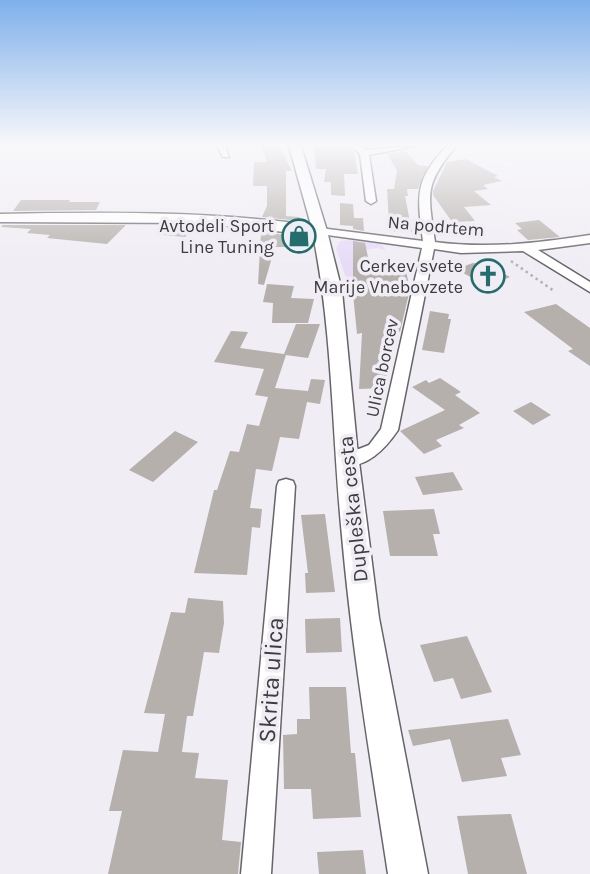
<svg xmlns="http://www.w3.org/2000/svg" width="590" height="874" viewBox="0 0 590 874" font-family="Karla,sans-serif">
<rect width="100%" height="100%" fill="#f0edf4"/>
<path fill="#e7dbf8" d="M349,240l32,3 5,8 -8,-3 -25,3 2,36h-6l-13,-39 4,-7z"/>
<path fill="#b5b0ab" d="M261,146h14l2,3h4l11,22h-6v45l14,1 -1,4 -37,-4 5,-11v-20h-14l1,-24h13z
M314,146h35l5,6 4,22h-14l1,22 -14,-1v-13h-7l2,-13h-10z
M405,151l13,14 10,1 -10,23h-11l1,7h-3l7,36h-18l-1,-8h-4l-2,-35h7l3,-19 -10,-16z
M466,159l32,17 -4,1 8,4 -19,4 5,4 -14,2 17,14 -27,2 11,14 -23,1 -19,-27v-4l14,-29z
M21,200h49l-1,2h31l-4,8 -83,1z
M340,203l13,1 1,14h9l1,13 -11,-2v-3l-13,-1z
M539,220l21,17 -32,3 -11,-10 5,-1 -7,-6z
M3,225h123l-19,19 -60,-6 3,-3 -23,-2 4,-4 -30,-2z
M172,225l22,1 -9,11 -21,-2z
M261,232l44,5 1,10h-31l-11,38 -6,-1z
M353,241l12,2 4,19 35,1 6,26 -10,43h-4l-12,56 -25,1 3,-56 -5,1 -4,-40z
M473,263l14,2 23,12 -23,9 -31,-17z
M267,284l27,2 -3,12 23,1 -6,24h-36l1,-20 -10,-1z
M556,304l34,24v38l-22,-15 5,-2 -49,-37z
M430,311l19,3 -1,5h3l-7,34 -22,-3z
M296,324h24l-12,34 -22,-3 -11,33 33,3 3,-12 14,1 -5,24 -13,-2 -8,37 -19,-2 -8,34 -16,-2 -6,39 12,1 -2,19 -8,-1 -5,48 -53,-2 20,-83h3l13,-39 9,1 8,-28 12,2 9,-29 -13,-2 9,-26 -50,-7 17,-31 17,1 -8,16 44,6z
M440,378l21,14 -6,3 25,18 -21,12 5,3 -28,12 6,6 -18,8 -24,-23 45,-21 -33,-23 14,-7 3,3z
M531,402l20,13 -18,10 -20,-14z
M175,431l23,11 -45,40 -24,-12z
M453,472l10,18 -40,5 -8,-18z
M434,509l6,25h-7l5,22h-48l-7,-45z
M325,514l10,78 -29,1 -1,-20h3l-7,-58z
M188,598l35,3 1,22 -5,30 -15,-1 -11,64h-6l-5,36 17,1 -4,25 33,2 -6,60 19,2 -3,32h-130l14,-63h-13l14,-61 35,2 7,-38 -21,-1 27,-101 14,1z
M340,618l2,34 -36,1 -1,-34z
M467,636l25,56 -31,7 -8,-21 -19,4 -14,-37z
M309,687h37l5,66h4l6,64 -48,2 -2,-30h-27l-1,-54 14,-1v-15h13z
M508,719l13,36 -20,3 6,18 -45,6 -12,-43 -37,7 -5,-16z
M511,814l16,60h-59l-11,-58z
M363,850l3,24h-47l-2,-22z"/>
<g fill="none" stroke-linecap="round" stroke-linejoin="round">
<defs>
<path id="minor" d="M217,146h8l4,11h-6z
M352,146h9l5,4 49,-4 -46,9 7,46 -5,3 -5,-3 -6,-47z
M447,146h9c-32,39 -28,47 -21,96 52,7 103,1 155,-7v8l-52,7 52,32v10l-67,-41 -62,2 -27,-4 -36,181c-12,18 -33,41 -57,34l-3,-4 3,-4 28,-11 12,-16 41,-181 -102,-14 -6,-3 6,-3 103,13c-6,-45 -9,-61 24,-95z
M286,479l7,2 2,5 -24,388h-30l36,-388 2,-5z"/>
<path id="tertiary" d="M289,146h12l26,85 15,60 15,155 22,172 49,256h-40c-17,-112 -36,-224 -46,-338 -10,-101 -9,-202 -29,-301l-113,-12 -200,-1v-8c104,-2 208,-3 311,11z"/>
</defs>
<use href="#minor" stroke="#666369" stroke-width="3"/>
<use href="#tertiary" stroke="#666369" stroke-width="3"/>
<path stroke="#b3b1b7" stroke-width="2.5" stroke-dasharray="2.5 3.5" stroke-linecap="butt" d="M511,261l43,30"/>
<use href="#minor" fill="#fff" fill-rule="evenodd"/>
<use href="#tertiary" fill="#fff" fill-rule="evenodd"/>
</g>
<linearGradient id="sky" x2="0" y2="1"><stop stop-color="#7fb0eb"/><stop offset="0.54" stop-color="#f8f7fa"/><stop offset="1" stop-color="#f8f7fa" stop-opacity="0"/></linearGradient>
<rect width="590" height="268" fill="url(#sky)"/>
<defs>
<symbol id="shop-ring" viewBox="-11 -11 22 22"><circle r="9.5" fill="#f0edf4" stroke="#236e6d" stroke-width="1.5"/><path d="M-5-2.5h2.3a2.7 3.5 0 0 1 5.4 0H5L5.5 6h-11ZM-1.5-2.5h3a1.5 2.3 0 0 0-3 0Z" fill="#236e6d"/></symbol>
<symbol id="church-ring" viewBox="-11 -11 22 22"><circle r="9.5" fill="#f0edf4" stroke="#236e6d" stroke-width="1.5"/><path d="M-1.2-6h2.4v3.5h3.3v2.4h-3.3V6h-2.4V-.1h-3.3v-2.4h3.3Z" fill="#236e6d"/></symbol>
</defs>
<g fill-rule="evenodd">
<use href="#shop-ring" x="280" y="217" width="38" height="38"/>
<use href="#church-ring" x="469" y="257" width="38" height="38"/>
</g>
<g text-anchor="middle" stroke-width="7" stroke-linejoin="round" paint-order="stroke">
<g font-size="18" fill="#3d3c3f" stroke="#f0edf4" text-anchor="end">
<text x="274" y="232">Avtodeli Sport<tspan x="274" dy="21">Line Tuning</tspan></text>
<text x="463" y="272">Cerkev svete<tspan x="463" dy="21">Marije Vnebovzete</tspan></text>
</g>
<g font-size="18" fill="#3d3c3f" stroke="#f0edf4">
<text transform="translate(436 226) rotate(5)" y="6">Na podrtem</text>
<text transform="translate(382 368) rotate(-78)" y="6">Ulica borcev</text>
</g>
<g font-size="21" fill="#3d3c3f" stroke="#f0edf4">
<text transform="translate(353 509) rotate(-96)" y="7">Dupleška cesta</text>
</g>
<g font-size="24" fill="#3d3c3f" stroke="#f0edf4">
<text transform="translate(271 680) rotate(-86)" y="8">Skrita ulica</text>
</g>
</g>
</svg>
